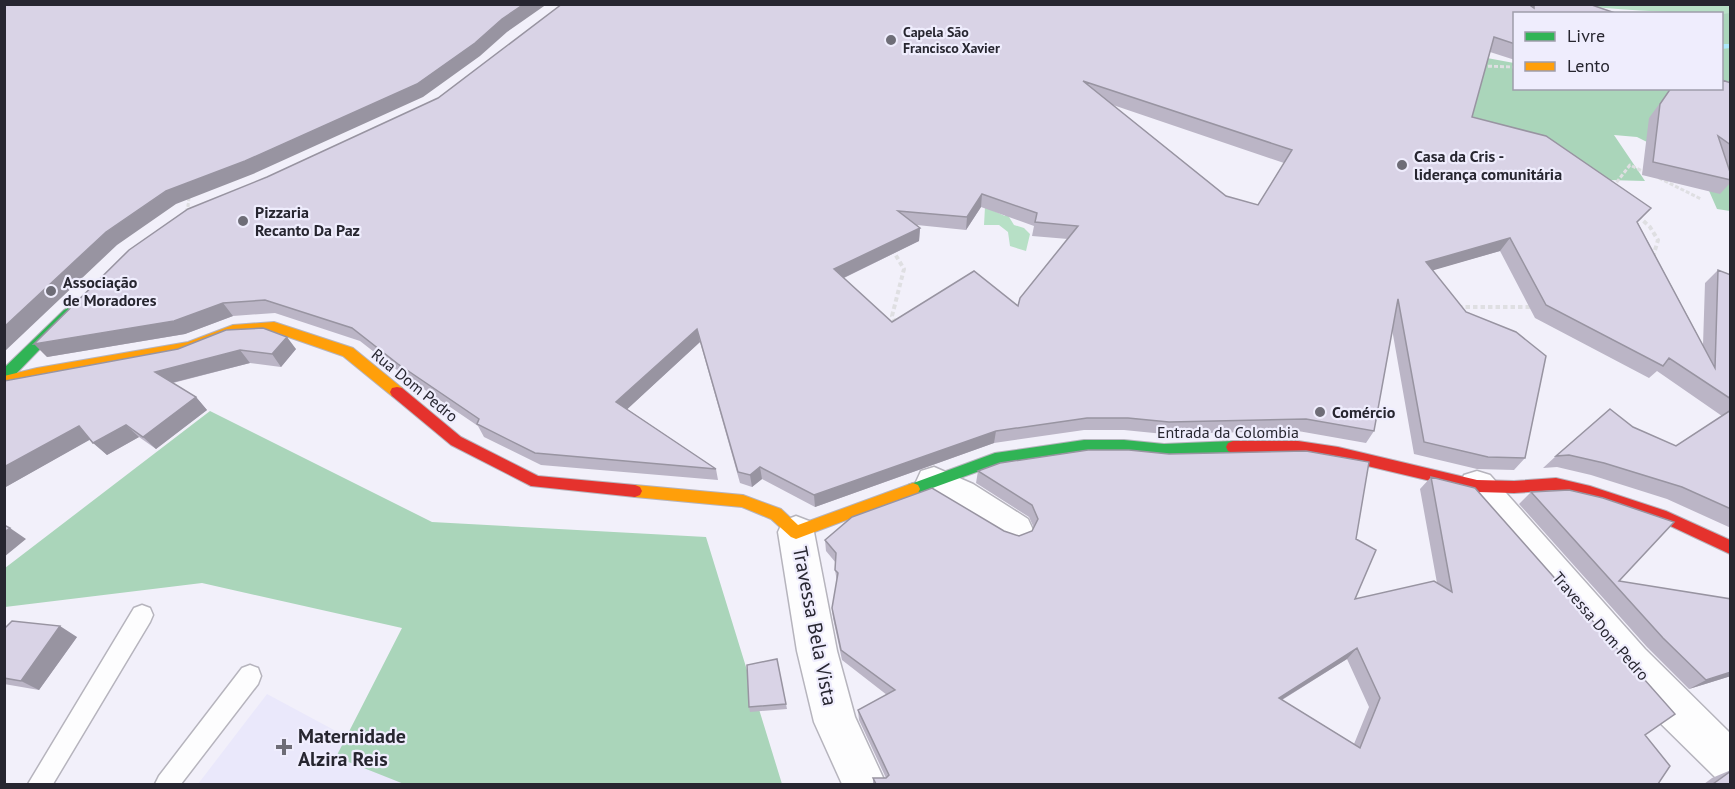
<svg xmlns="http://www.w3.org/2000/svg" width="1735" height="789" viewBox="0 0 1735 789" font-family="'PT Sans',sans-serif">
<rect width="100%" height="100%" fill="#f2f0fa"/>
<path fill="#eae8fb" d="M267,694l80,43 62,47h-211z"/>
<path fill="#b7e0c6" d="M1730,4v9c-56,1 -110,-4 -165,-8z
M985,207l20,9 1,-4 8,13 10,3 6,6 -4,17 -16,-5 -2,-14 -9,-7h-15z"/>
<path fill="#aad5ba" d="M1730,13v83l-8,-8v-74h-20z
M1487,58l27,5v25l192,1 24,76v46l-13,-2 -18,-41 -62,-31 -23,-2 31,46 -37,-1 -44,-32 -34,-14 -63,-19z
M210,411l222,111 274,15 76,247h-378l-68,-27 66,-129 -200,-45 -197,24v-39z"/>
<g fill="none" stroke-linecap="round" stroke-linejoin="round">
<path fill="#abe8fb" fill-rule="evenodd" d="M1722,44h8v4l-8,1z"/>
<defs>
<path id="lane" d="M142,605l8,3 3,7 -3,7 -97,162h-25l106,-176z
M250,665l8,3 3,8 -3,8 -77,100h-26l4,-8 83,-108z"/>
<path id="street" d="M934,467l39,17 55,35 5,11 -5,11 -13,5 -13,-5 -55,-35 -26,-13 -5,-11 5,-11z
M1477,471l13,4 155,174 85,84v50l-15,-6 -67,-66 -184,-214 -5,-11 5,-11z
M796,516l13,5 5,11 23,119 18,66 31,67h-44l-28,-62 -17,-71 -19,-119 5,-11z"/>
<path id="fast" d="M68,308l6,5 -2,3 -63,65 -5,1v-14l60,-58z
M1084,440h40l40,4 69,-3 5,2 2,4 -2,4 -5,2 -69,3 -40,-4h-40l-88,13 -83,30 -5,-2 -2,-4 2,-4 87,-32z"/>
<path id="slow" d="M274,322l79,26 49,40 2,4 -2,4h-10l-49,-40 -69,-24 -40,3 -45,17 -152,26 -33,8v-10l33,-8 151,-26 45,-17z
M913,483l5,2 2,4 -2,4 -122,46 -5,-2 -20,-18 -29,-12 -107,-10 -5,-2 -2,-4 2,-4 5,-2 108,10 38,14 17,16z"/>
<path id="jam" d="M397,387l5,1 59,49 77,39 97,9 5,2 2,4 -2,4 -5,2 -104,-11 -80,-41 -59,-49 -2,-4 2,-4z
M1233,441h65l40,6 139,33 37,1 42,-3 34,8 76,25 64,29v14l-68,-32 -72,-24 -34,-8 -42,3 -37,-1 -139,-33 -40,-6h-65l-5,-2 -2,-4 2,-4z"/>
</defs>
<use href="#lane" stroke="#b6b4bd" stroke-width="3"/>
<use href="#street" stroke="#b6b4bd" stroke-width="3"/>
<use href="#fast" stroke="#b6b4bd" stroke-width="2"/>
<use href="#slow" stroke="#b6b4bd" stroke-width="2"/>
<use href="#jam" stroke="#b6b4bd" stroke-width="2"/>
<path stroke="#dfdfe2" stroke-width="3" stroke-dasharray="4 2" stroke-linecap="butt" d="M1482,66l32,1
M1659,178l42,21
M1613,187l17,-22 16,8
M188,207l1,-10"/>
<path stroke="#dfdfe2" stroke-width="4" stroke-dasharray="4.5 3" stroke-linecap="butt" d="M187,213l1,-8
M1638,216l12,11 8,13 -5,17
M892,249l12,20 -12,47 4,7
M1458,307h74"/>
<use href="#lane" fill="#fdfdfe" fill-rule="evenodd"/>
<use href="#street" fill="#fdfdfe" fill-rule="evenodd"/>
<use href="#fast" fill="#30b455" fill-rule="evenodd"/>
<use href="#slow" fill="#ff9f0a" fill-rule="evenodd"/>
<use href="#jam" fill="#e5322d" fill-rule="evenodd"/>
</g>
<path fill="#bbb5c6" fill-rule="evenodd" d="M562,4h1027l-74,10v46l-25,-8 -18,65 166,106 65,122 2,-62 13,-13 13,5v253l-64,-29 -76,-24 -34,-8 -14,1 13,-12 77,-29 43,19 46,-30 -65,-45 -8,7 -114,-60 -35,-67 -68,19 93,188 -11,12 -37,-1 -63,-15 -22,-125 -18,102 -8,12 -68,-12 -134,3 -40,-4h-40l-90,13 -179,64 -53,-28 -10,8 -12,-4 -40,-141 -73,67 89,60 2,11 -177,-15 -57,-28 -6,-11 -72,-49 -46,-36 -85,-28 -42,3 -48,18 -138,23 220,-180 171,-79zM1113,105l171,58 -26,42 -32,-9zM981,207l53,19 -2,10 36,3 -50,67 -126,16 -48,-44 75,-37 1,-13 -3,-3 49,5z
M1731,83v84l-3,-2 3,10v7l-11,12 -78,-19 7,-57 22,-30z
M178,349h118l-15,18 -31,-4 -77,20 23,14 11,13 -51,39 -17,-12 -32,18 -17,-16 -86,49v-107z
M978,471l378,68 -1,60 82,-16 -17,-94 11,-12 214,258 13,49h-785v-6h13l-27,-58 -1,-10 29,-15 -45,-35 -9,-42 -1,-10 5,-26 -2,-12 1,-7 -10,-12 -1,-11 179,-9 15,5 13,-5 2,-3 -5,-11 -53,-34zM1347,659l22,48 -15,37 -72,-44z
M1531,492l88,89 112,95 -42,13 -42,-42 -128,-143z
M4,629l73,8 -38,53 -35,-6z
M777,659l10,50 -37,3 -1,-5z
M1731,770v14h-27l8,-6z"/>
<path fill="#9894a1" d="M524,4h23l-40,28 -27,24 -57,41 -170,77 -77,30 -59,41 -113,107v-25l102,-95 60,-41 336,-172z
M982,194l-1,13 -15,23 1,-13z
M920,228l-1,13 -84,41 -1,-13z
M1510,238l-10,13 -83,24 9,-13z
M223,303l10,13 -48,18 -138,23 -13,-13z
M697,329l3,13 -79,73 -5,-13z
M287,337l9,12 -15,18 -9,-13z
M240,350l10,13 -83,21 -12,-12z
M196,397l11,13 -51,39 -13,-12z
M126,425l13,12 -32,18 -14,-12z
M79,426l14,12 -89,50v-21z
M996,431l-2,12 -179,64 -1,-12z
M760,467l2,12 -10,8 -2,-12z
M10,528l16,11 -22,18v-25z
M60,626l17,11 -38,53 -18,-9z
M1357,648l-10,11 -77,48 9,-9z
M1731,672v4l-42,13 17,-9z"/>
<path fill="#d9d3e6" stroke="#9894a1" stroke-width="1.5" fill-rule="evenodd" d="M4,4h520l-22,15 -27,24 -58,41 -172,77 -79,30 -60,41 -102,95z
M562,4h966l6,4v-4h55l29,10h-103v30l-21,-7 -22,80 74,19 105,72 -14,14 78,146 3,-98 13,5v124l-62,-41 -6,8 -117,-61 -36,-67 -84,24 40,50 50,20 30,24 -21,102 -37,-1 -64,-15 -26,-143 -24,132 -68,-12 -137,3 -41,-4h-41l-91,13 -182,64 -54,-28 -10,8 -12,-3 -41,-143 -81,73 100,67 -181,-16 -58,-29 2,-5 -81,-55 -46,-36 -87,-28 -42,3 -49,18 -140,23 95,-94 59,-41 79,-32 171,-79zM1083,81l209,69 -34,55 -32,-9zM982,194l55,19 -2,9 43,4 -58,72 -2,8 -44,-35 -82,51 -58,-53 86,-41 -22,-17 69,6z
M1722,80l9,3v62l-13,-9 13,39v5l-78,-18 7,-58 11,-16h51z
M263,328l24,9 -15,17 -32,-4 -85,22 41,25 -53,40 -17,-12 -33,18 -14,-17 -75,41v-86l174,-32 48,-19z
M1610,409l23,18 43,19 55,-36v99l-49,-22 -78,-24 -35,-8 -13,1z
M1088,450h41l40,4 137,-3 63,11 -13,77 20,11 -21,49 79,-18 18,11 -21,-115 44,11 200,226 -30,21 25,31 -12,18h-782l-3,-6h13l3,-3 -31,-65 37,-20 -54,-40 -9,-42 6,-35 -3,-3 1,-17 -11,-13 27,-23 80,-29 72,43 15,5 13,-5 6,-12 -6,-14 -54,-34 22,-8zM1357,648l23,50 -20,50 -81,-50z
M1569,490l34,8 71,24 -55,59 112,18v73l-25,8 -43,-42 -132,-146z
M4,525l6,3 -6,4z
M12,621l48,5 -39,55 -17,-3v-49z
M777,659l9,45 -37,3 -2,-42z
M1731,771v13h-18z"/>
<g fill="#6e6d77" stroke="#efedfd" stroke-width="2">
<circle cx="891" cy="40" r="6"/>
<circle cx="1402" cy="165" r="6"/>
<circle cx="243" cy="221" r="6"/>
<circle cx="51" cy="291" r="6"/>
<circle cx="1320" cy="412" r="6"/>
<path d="M281 738h6v6h6v6h-6v6h-6v-6h-6v-6h6z"/>
</g>
<g text-anchor="middle" stroke-width="4.5" stroke-linejoin="round" paint-order="stroke">
<g font-size="14" font-weight="bold" fill="#272630" stroke="#efedfd" text-anchor="start">
<text x="903" y="37">Capela São<tspan x="903" dy="16">Francisco Xavier</tspan></text>
</g>
<g font-size="16" font-weight="bold" fill="#272630" stroke="#efedfd" text-anchor="start">
<text x="1414" y="162">Casa da Cris -<tspan x="1414" dy="18">liderança comunitária</tspan></text>
<text x="255" y="218">Pizzaria<tspan x="255" dy="18">Recanto Da Paz</tspan></text>
<text x="63" y="288">Associação<tspan x="63" dy="18">de Moradores</tspan></text>
<text x="1332" y="418">Comércio</text>
</g>
<g font-size="16" fill="#272630" stroke="#efedfd">
<text transform="translate(415 385) rotate(39)" y="6">Rua Dom Pedro</text>
<text x="1228" y="438">Entrada da Colombia</text>
<text transform="translate(1601 626) rotate(49)" y="6">Travessa Dom Pedro</text>
</g>
<g font-size="20" fill="#272630" stroke="#efedfd">
<text transform="translate(815 626) rotate(79)" y="7">Travessa Bela Vista</text>
</g>
<g font-size="20" font-weight="bold" fill="#272630" stroke="#efedfd" text-anchor="start">
<text x="298" y="743">Maternidade<tspan x="298" dy="23">Alzira Reis</tspan></text>
</g>
</g>
<rect width="1735" height="789" fill="none" stroke="#272630" stroke-width="12"/>
<rect x="1513" y="12" width="210" height="78" fill="#efedfd" stroke="#9f9dab" stroke-width="1.5"/>
<rect x="1525" y="32" width="30" height="9" fill="#30b455" stroke="#9f9dab" stroke-width="1.5"/>
<text x="1567" y="42" font-size="18" fill="#272630">Livre</text>
<rect x="1525" y="62" width="30" height="9" fill="#ff9f0a" stroke="#9f9dab" stroke-width="1.5"/>
<text x="1567" y="72" font-size="18" fill="#272630">Lento</text>
</svg>
